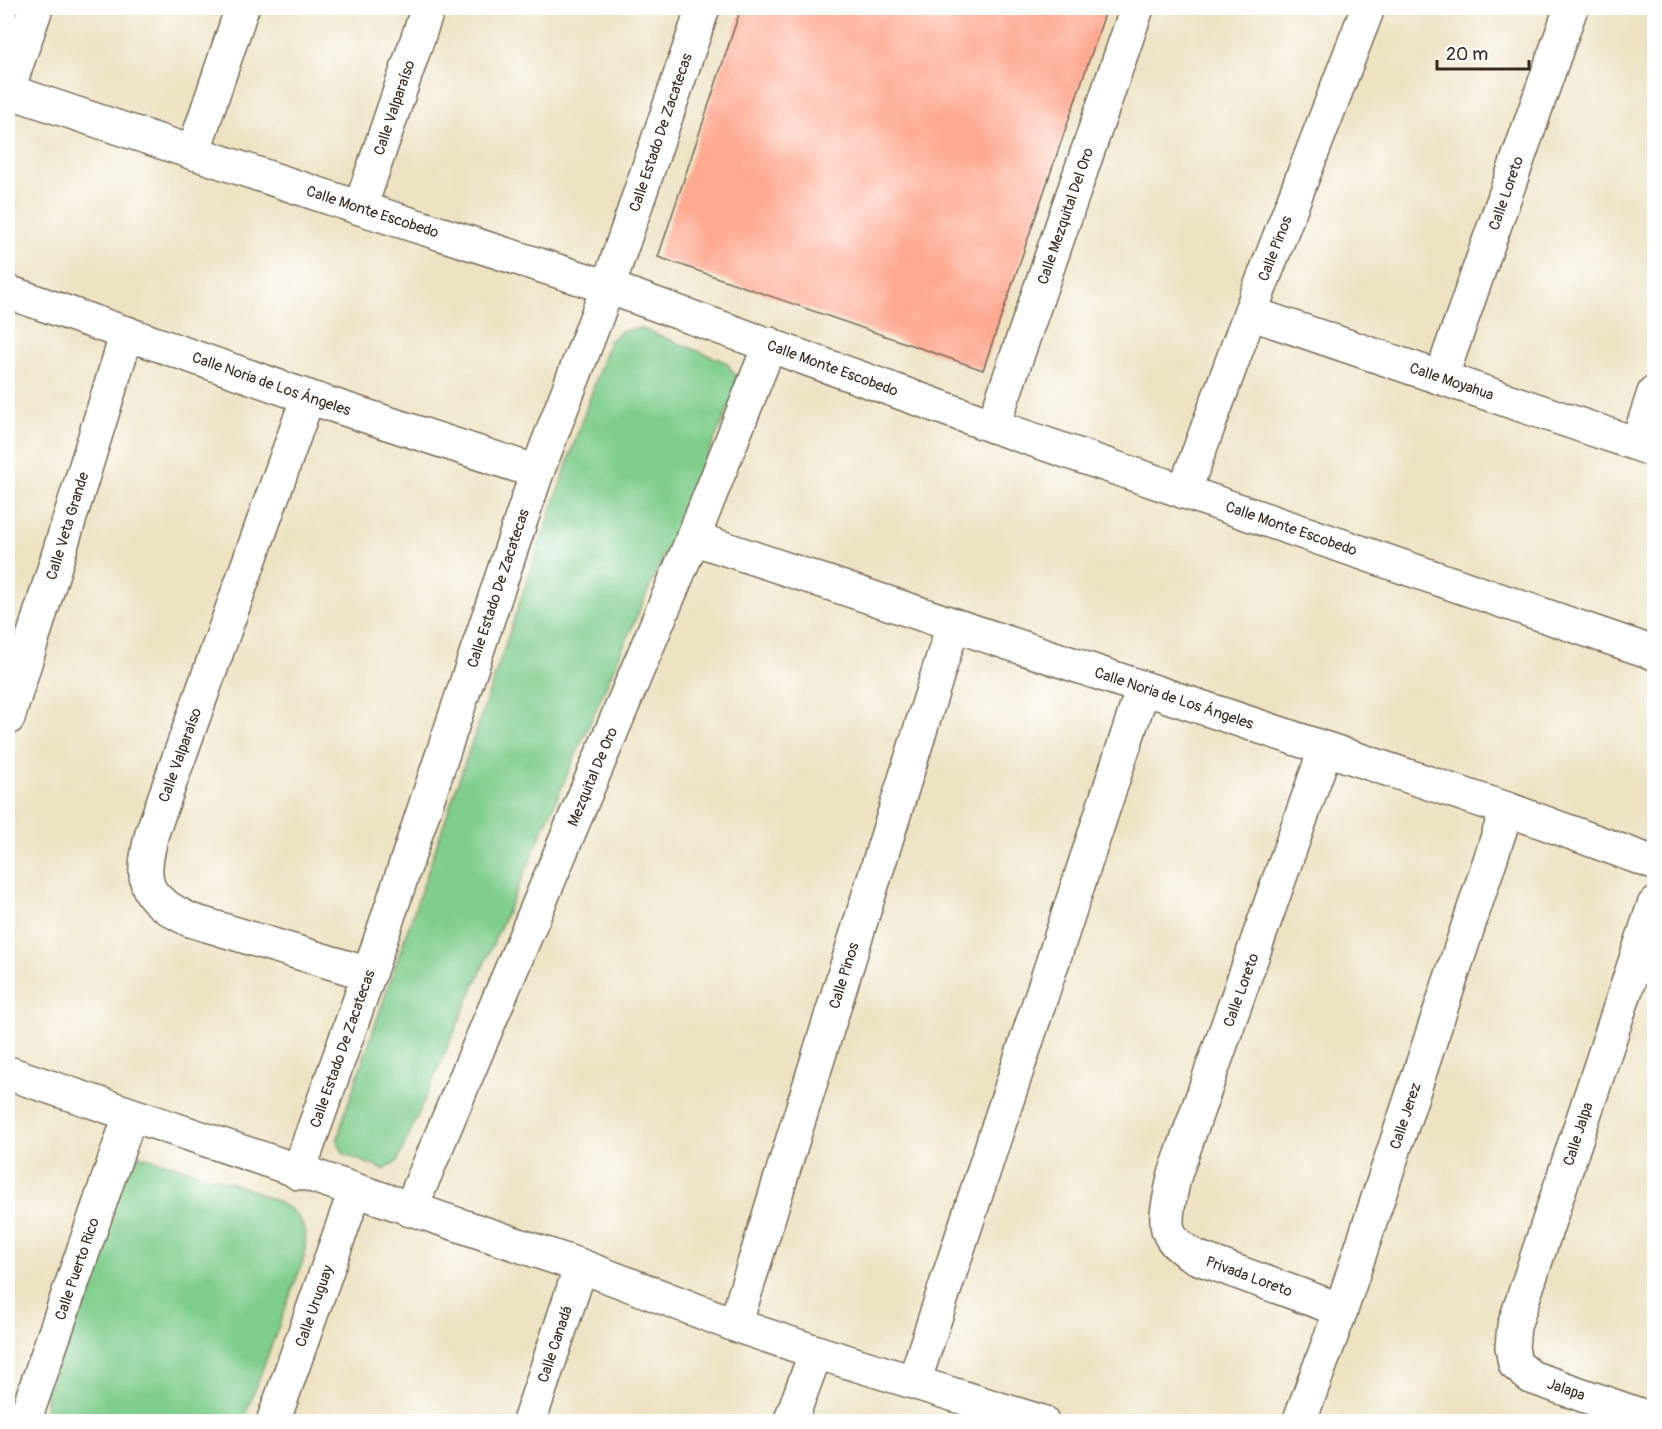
<svg xmlns="http://www.w3.org/2000/svg" width="1662" height="1429" viewBox="0 0 1662 1429" font-family="Pangolin,sans-serif">
<rect width="100%" height="100%" fill="#fff"/>
<filter id="ink" filterUnits="userSpaceOnUse"><feTurbulence type="fractalNoise" baseFrequency=".0167" numOctaves="2"/><feDisplacementMap in="SourceGraphic" scale="12" xChannelSelector="R" yChannelSelector="G"/><feConvolveMatrix kernelMatrix="1 2 1 2 8 2 1 2 1" color-interpolation-filters="sRGB"/></filter>
<filter id="wash" filterUnits="userSpaceOnUse"><feTurbulence type="fractalNoise" baseFrequency=".008" numOctaves="4" result="noise"/><feDisplacementMap in="SourceGraphic" scale="24" xChannelSelector="R" yChannelSelector="G"/><feGaussianBlur stdDeviation="1.35" result="paint"/><feColorMatrix in="noise" values="0 0 0 0 0 0 0 0 0 0 0 0 0 0 0 0 0 1.4 0 .05"/><feComposite in="paint" operator="in"/></filter>
<g filter="url(#wash)">
<rect width="100%" height="100%" fill="#ede3c3"/>
<path fill="#80ce8d" stroke="#5e7c56" stroke-width="1.5" d="M640,328l86,34 10,14 -2,19 -337,767 -13,8 -40,-16 -7,-13 8,-28 264,-771 13,-11z
M139,1155c35,11 140,37 159,62 10,14 8,28 5,44l-60,160 -198,-1 1,-25 82,-234z"/>
<g id="blocks">
<path fill="#fea990" d="M741,8h366l-124,362 -325,-113z"/>
</g>
</g>
<g filter="url(#ink)">
<use href="#blocks" fill-opacity="0" stroke="#796b58" stroke-width="1.5"/>
<g fill="none" stroke-linecap="round" stroke-linejoin="round">
<defs>
<g id="minor">
<path d="M8,89l28,-81"/>
<path id="s1" d="M8,91l352,117 248,79 385,139 661,227"/>
<path d="M193,153l49,-145"/>
<path id="s2" d="M360,208l68,-200"/>
<path id="s3" d="M8,292l300,105 229,75"/>
<path id="s4" d="M1250,313l404,137"/>
<path id="s5" d="M1441,378l130,-370"/>
<path d="M308,397l-156,436c-12,50 -10,64 38,87l179,54"/>
<path id="s6" d="M993,426l144,-418"/>
<path d="M1637,444l17,-51"/>
<path id="s7" d="M1184,492l66,-179 118,-305"/>
<path id="s8" d="M693,538l814,271 147,54"/>
<path id="s9" d="M8,718l119,-385"/>
<path id="s10" d="M1325,750l-151,427c-7,39 -19,59 22,80l145,53"/>
<path id="s11" d="M1654,905l-140,421 -2,21 3,17 16,13 123,43"/>
<path id="s12" d="M298,1173l71,-199 168,-502 71,-185 95,-279"/>
<path id="s13" d="M410,1210l283,-672 77,-194"/>
<path id="s14" d="M735,1325l218,-700"/>
<path d="M914,1382l229,-694"/>
<path id="s15" d="M24,1422l106,-306"/>
<path id="s16" d="M273,1422l82,-231"/>
<path id="s17" d="M529,1422l52,-156"/>
<path d="M790,1422l26,-70"/>
<path id="s18" d="M1299,1422l42,-112 166,-501"/>
</g>
<path id="major" d="M8,1073l573,193 154,59 81,27 226,70"/>
</defs>
<use href="#minor" stroke="#796b58" stroke-width="36"/>
<use href="#major" stroke="#796b58" stroke-width="36"/>
<use href="#minor" stroke="#fff" stroke-width="33"/>
<use href="#major" stroke="#fff" stroke-width="33"/>
</g>
</g>
<g text-anchor="middle" stroke-width="5" stroke-linejoin="round" paint-order="stroke">
<g font-size="15" fill="#3b2a1e" stroke="#fff">
<text dy="5" stroke="none"><textPath href="#s2" startOffset="106">Calle Valparaíso</textPath></text>
<text dy="5" stroke="none"><textPath href="#s12" startOffset="1102">Calle Estado De Zacatecas</textPath></text>
<text dy="5" stroke="none"><textPath href="#s5" startOffset="196">Calle Loreto</textPath></text>
<text dy="5" stroke="none"><textPath href="#s1" startOffset="384">Calle Monte Escobedo</textPath></text>
<text dy="5" stroke="none"><textPath href="#s6" startOffset="222">Calle Mezquital Del Oro</textPath></text>
<text dy="5" stroke="none"><textPath href="#s7" startOffset="260">Calle Pinos</textPath></text>
<text dy="5" stroke="none"><textPath href="#s1" startOffset="870">Calle Monte Escobedo</textPath></text>
<text dy="5" stroke="none"><textPath href="#s4" startOffset="213">Calle Moyahua</textPath></text>
<text dy="5" stroke="none"><textPath href="#s3" startOffset="279">Calle Noria de Los Ángeles</textPath></text>
<text dy="5" stroke="none"><textPath href="#s9" startOffset="201">Calle Veta Grande</textPath></text>
<text dy="5" stroke="none"><textPath href="#s1" startOffset="1356">Calle Monte Escobedo</textPath></text>
<text dy="5" stroke="none"><textPath href="#s12" startOffset="618">Calle Estado De Zacatecas</textPath></text>
<text dy="5" stroke="none"><textPath href="#s8" startOffset="507">Calle Noria de Los Ángeles</textPath></text>
<text transform="translate(180 755) rotate(-70)" y="5">Calle Valparaíso</text>
<text dy="5" stroke="none"><textPath href="#s13" startOffset="470">Mezquital De Oro</textPath></text>
<text dy="5" stroke="none"><textPath href="#s14" startOffset="366">Calle Pinos</textPath></text>
<text transform="translate(1241 990) rotate(-70)" y="5">Calle Loreto</text>
<text dy="5" stroke="none"><textPath href="#s12" startOffset="132">Calle Estado De Zacatecas</textPath></text>
<text dy="5" stroke="none"><textPath href="#s18" startOffset="324">Calle Jerez</textPath></text>
<text transform="translate(1578 1134) rotate(-72)" y="5">Calle Jalpa</text>
<text dy="5" stroke="none"><textPath href="#s15" startOffset="162">Calle Puerto Rico</textPath></text>
<text dy="5" stroke="none"><textPath href="#s10" startOffset="603">Privada Loreto</textPath></text>
<text dy="5" stroke="none"><textPath href="#s16" startOffset="123">Calle Uruguay</textPath></text>
<text dy="5" stroke="none"><textPath href="#s17" startOffset="82">Calle Canadá</textPath></text>
<text dy="5" stroke="none"><textPath href="#s11" startOffset="540">Jalapa</textPath></text>
</g>
</g>
<rect width="1662" height="1429" fill="none" stroke="#fff" stroke-width="30"/>
<path d="M1437 60v9h92v-9" fill="none" stroke="#3b2a1e" stroke-width="3"/>
<text x="1446" y="60" font-size="18" fill="#3b2a1e" stroke="#ffffff" stroke-width="4.5" paint-order="stroke">20 m</text>
</svg>
